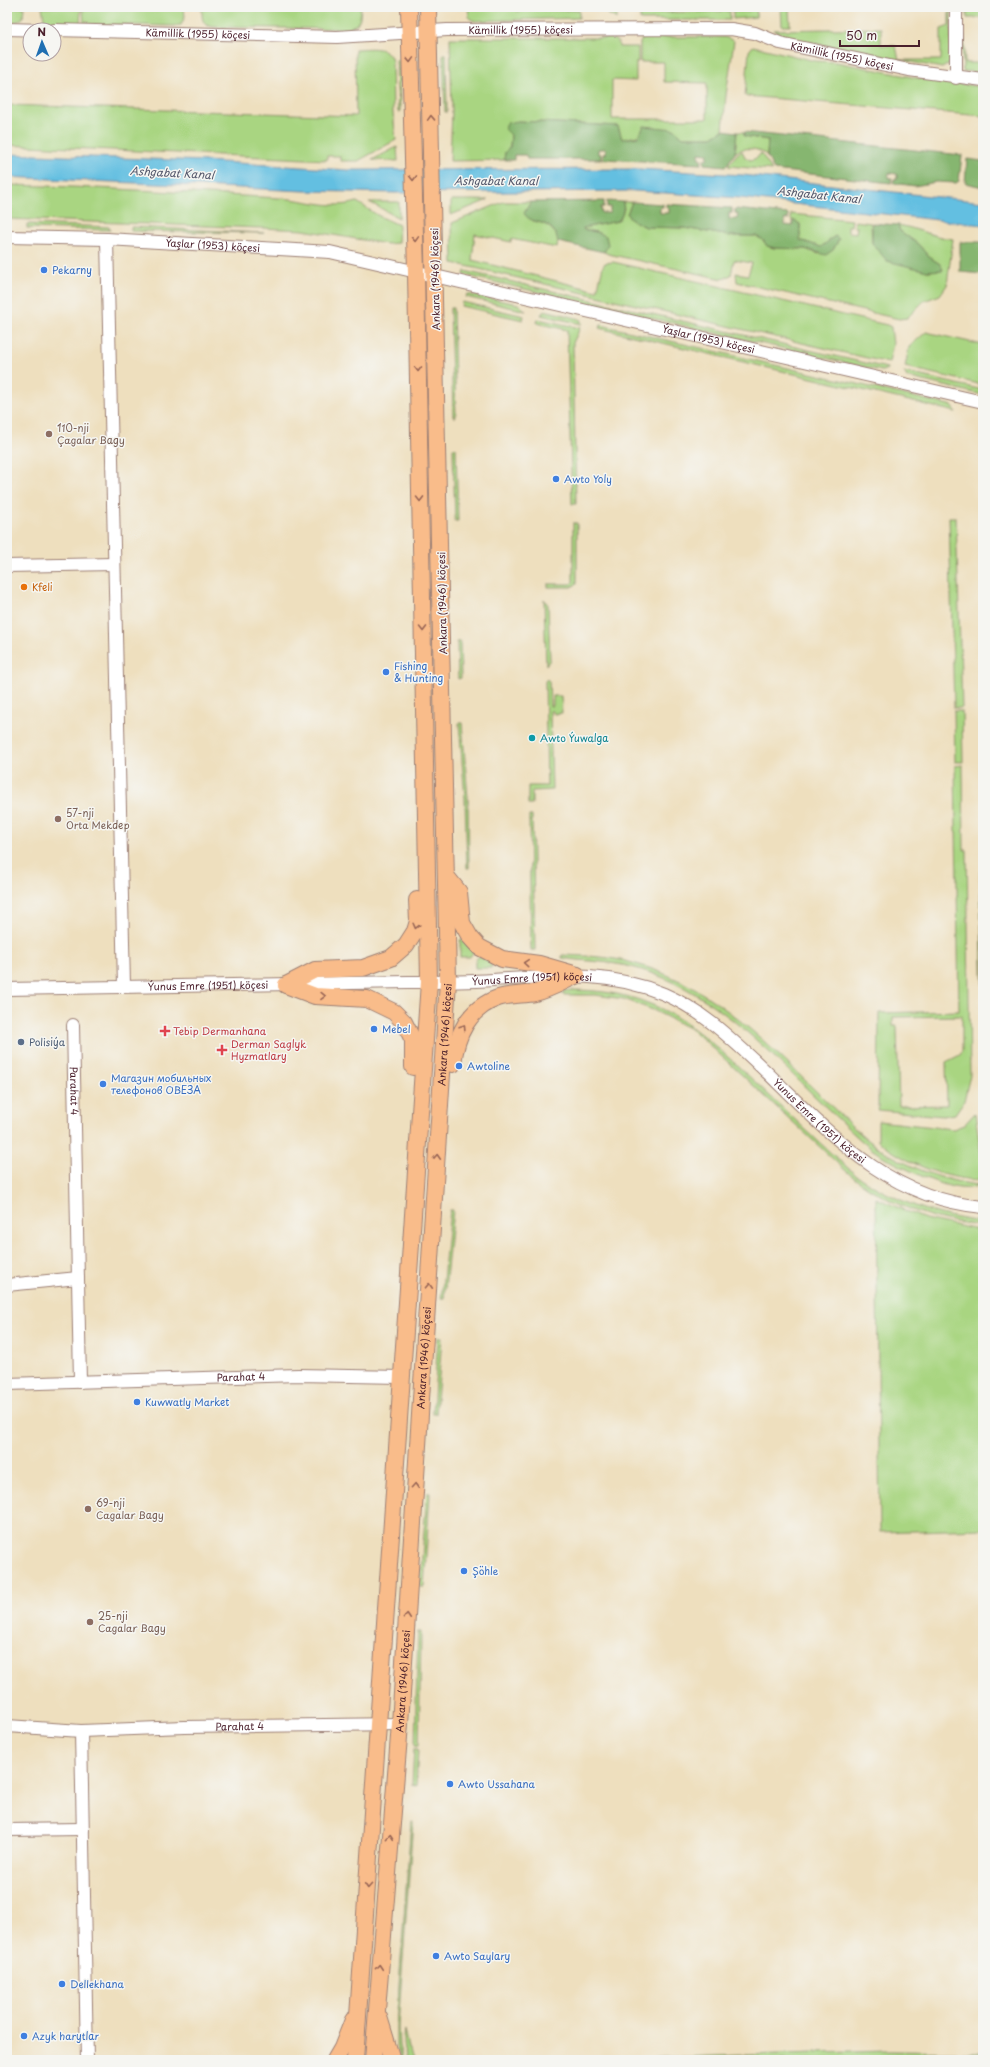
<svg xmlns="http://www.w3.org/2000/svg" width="990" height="2067" viewBox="0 0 990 2067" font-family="'Playpen Sans',sans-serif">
<rect width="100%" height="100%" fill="#f6f6f2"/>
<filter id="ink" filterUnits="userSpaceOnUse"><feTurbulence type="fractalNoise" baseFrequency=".025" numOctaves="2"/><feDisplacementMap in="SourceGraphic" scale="8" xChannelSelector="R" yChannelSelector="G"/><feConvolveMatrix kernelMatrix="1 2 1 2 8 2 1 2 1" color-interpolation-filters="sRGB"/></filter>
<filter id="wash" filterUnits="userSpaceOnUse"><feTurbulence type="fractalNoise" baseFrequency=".012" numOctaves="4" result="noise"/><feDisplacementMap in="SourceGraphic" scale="16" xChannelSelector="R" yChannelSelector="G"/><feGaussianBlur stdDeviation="0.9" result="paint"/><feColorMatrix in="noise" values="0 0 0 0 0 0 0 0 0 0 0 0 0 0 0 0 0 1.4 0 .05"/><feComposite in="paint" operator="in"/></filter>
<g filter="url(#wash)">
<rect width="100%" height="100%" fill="#eedfbe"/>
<path fill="#a9d581" stroke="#7a7a56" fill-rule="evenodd" d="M7,7h17l-1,11 -7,4h-9z
M42,7h142l1,10 -4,8 -7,1 -90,-2 -1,-14h-2l-1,14h-28l-8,-5z
M202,7h159l-1,11 -3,6 -10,5 -133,-2c-13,-1 -12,-9 -12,-20z
M468,7h45l4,1v3h7v-3h26v2h29v8l-105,3 -5,-3z
M600,7h17v12l-11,-6z
M749,7h8l-1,10 -23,2v-8h16z
M781,7h8l1,19h-8z
M949,7h2v56l-9,5 -161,-31 -7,-7 107,-2v17l15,1 3,14h42v-31l8,-3z
M967,7h16v11h-16z
M730,11v9h-90v-7z
M962,35h2l1,28h18v10l-20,-2z
M643,37h82l9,4 -8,54 -3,35 -11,7h-29l-9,-8 -52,10 -4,-13 -100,-5 -7,14 -1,12 -5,5 -1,8 -54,1 2,-50 -2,-73h162l7,5v4h19v15h-2v19l-24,-1v39h95v-36l-43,-1v-20h-24v-19z
M753,46l62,15 21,1 81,16 66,9v29l-238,-20 4,-45z
M355,49c13,0 33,-5 37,12l1,52 3,27 -38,21h-18v-5h-13v4l-320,-15v-40l349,11z
M443,54h3l1,58h-2z
M396,60h3l1,52h-2z
M737,132h7v4l24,4 -1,16c-7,-8 -24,-10 -32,-3z
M397,147l1,14 -26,-1z
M742,151l3,6 5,3 7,-2 4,-5 11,17 -44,-4 9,-12z
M7,185c91,2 181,8 272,13 25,1 53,12 78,4l22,14 20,9 -1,18 -11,1 -84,-14 -41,-2 -255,-9z
M451,200h37l-37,15z
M369,202h30v16z
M503,202h28l-3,4 5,15c14,2 28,11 24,27l-46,-9v3l-36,-8 -3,26 125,31 6,-25 2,-3 8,-1 274,63 4,2 2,17 -4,19 -436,-100 -1,-40z
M623,202h9l-5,12 3,5 16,8 38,1 47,8h25l7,4 4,6 7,2 31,1 14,5 14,-4 6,-11 -4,-3 -14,11 -21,-7v-16l-9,-4v-6l61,6 -1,6h-3v6l8,1 1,-6h-3l1,-6 16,2 1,20 55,28 16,-1 -3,-6 -11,-7 -11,-13 -18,-13 -2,-6c19,3 35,12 55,14l-6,46 -7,10 -16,6 -17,17 -8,1 -162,-37 -1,-9 12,2 4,-12 -18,-3 -3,15 -8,4 -115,-25 -4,-2 4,-7 -11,-13 -13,-2 -1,-2 35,-7 6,-12z
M27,224l83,3v3l-83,-2z
M131,227l133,6 -133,-2z
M465,271l422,97v1l-5,2 -418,-96z
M467,294l51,10 8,7 -60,-14z
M462,302l62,14 -1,4 -62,-14z
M450,308h3l3,109h-3z
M548,311l32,8 2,5 -41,-9 2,-3z
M538,319l42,9 -7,15 3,161h-4l-5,-174 -30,-7z
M601,325l352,81 3,6 -357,-84z
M926,332l57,13v40l-78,-18 4,-20z
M904,372l79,18v5l-76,-18z
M453,448h3l2,73h-3z
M949,517h7l6,191h-8z
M573,523h4v61l-6,3h-23v-3h23l2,-2z
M544,599l4,6 2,55 -4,5z
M457,641h3l1,37 -3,1z
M547,679l2,2 1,25h3v-10h8l1,17 -8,1 -1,-3h-3l2,79 -20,1v13h-4v-18h19l-2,-105z
M954,711h8l1,51h-8z
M459,723h3l6,75 1,70h-2l-2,-70z
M963,765l1,85h3l3,225 -6,26 -9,13 -12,2 -65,-6 1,-97 80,-2 -4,-245zM962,1016v35l-2,4 -14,7 1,43 -48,1 -2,-80h-4v-9z
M529,816h3l3,134h-4z
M983,860v150l-3,-138z
M460,940h3l11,11 -4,6h-10z
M562,955c21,1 42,1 63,6 82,19 135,76 193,132 19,18 37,38 58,53 32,21 64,34 102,39 -19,15 -87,-23 -105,-35 -15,-11 -28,-25 -42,-38 -58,-55 -113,-120 -192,-143 -26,-8 -51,-7 -77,-11z
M479,956l13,8 -1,4h-16v-7z
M574,990c84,1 120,36 178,89 35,33 69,66 105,97 38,25 80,41 126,46l-1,4c-48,-5 -98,-22 -135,-54l-144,-133 -14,-11 -36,-18 -29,-11 -29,-4h-32v-4z
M975,1113l8,55v6l-4,6c-34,-1 -74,-17 -101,-39v-20l75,8 11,-4z
M876,1198l49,21 58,12v298l-103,3z
M450,1210h3l-9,88h-3l1,-7z
M438,1337h4l-6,77h-3z
M427,1493h3l-6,94h-4v-3z
M418,1632h3l-2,114 -4,-1z
M414,1749h4l-2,37 -4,-1z
M411,1821h2l-15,206 1,19 4,14h-2l-5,-13v-20z
M404,2030l4,18 7,12h-7c-5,-10 -6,-19 -4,-30z
M887,2051l96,1v8h-414z"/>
<path fill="#86b66f" stroke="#686a4d" d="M518,121l100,5 4,13 16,-2 6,-11 30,3 9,8h29l11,-7 14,2 -2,21 -9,13 -22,-2v-5h3l1,-5 -9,-1v6h3l-1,5 -98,-5v-5h3v-5h-8v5h3v5h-74l-1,-4h-12v5h-10l1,-8 5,-5 1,-12 -6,-6 2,-6z
M744,132l218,23 -3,26 -3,2 -20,-1 -21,4 -22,-3 1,-4h3v-5l-8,-1 -1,5h4l-1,5 -117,-13 -7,-14 1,-16 -24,-4z
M967,159l16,2v26l-18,-4z
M604,201v6h-3l1,6h8v-6h-3v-6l16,1c1,7 0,13 -5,19l-35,7 1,2 13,2 9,4 2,9 -4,7 -46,-10c-1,-4 -2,-9 -5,-12 -7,-10 -24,-6 -29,-17l7,-11z
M632,202l31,2v3h-3v6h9v-5l-3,-1v-3l66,4v5h-3v6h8l1,-5 -3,-1v-4l53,5v6l-3,-1 -1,6 9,1v-6l7,4v16l21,7 14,-11 4,3 -6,11 -7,5 -21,-6 -31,-1 -7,-2 -4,-6 -7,-4h-25l-47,-8 -38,-1 -16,-8 -3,-5z
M872,223l26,2 2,6 18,13 11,13 11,7 3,6 -16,1 -40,-10 -15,-18z
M960,242h23v32l-23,-2z"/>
<path fill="#63bfe1" stroke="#566f86" d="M7,154l198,7 143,9 291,-1 104,6 240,27v23l-243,-27 -105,-7 -239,2 -92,-2 -297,-14z"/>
</g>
<g filter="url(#ink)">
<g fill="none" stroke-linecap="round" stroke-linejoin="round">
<defs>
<g id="minor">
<path d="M7,29l38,1"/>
<path id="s1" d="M54,30l283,7 110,-7 284,-1 24,4 25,10 129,27 74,10"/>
<path d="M956,78v-71"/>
<path id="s2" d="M7,237l100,2 223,13 653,150"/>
<path d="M107,239l17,747"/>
<path d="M7,566l107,-2"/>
<path id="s3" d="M7,989c134,-3 268,-4 401,-7 28,0 57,0 85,-2 62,-4 112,-10 171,14 35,15 62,40 89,65 70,66 128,139 230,148"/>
<path id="s4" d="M73,1025l7,357"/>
<path d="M7,1285l71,-7"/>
<path id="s5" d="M7,1384l291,-9 103,2"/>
<path id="s6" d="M7,1726l74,5 103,-4 216,-3"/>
<path d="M81,1731l6,329"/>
<path d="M7,1830l76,-1"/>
</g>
<g id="major">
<path d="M447,877l12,15 3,31 8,14 9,10 23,12 37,5 38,11"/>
<path d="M286,985l29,11 52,3 27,13 10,10 9,18v27"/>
<path d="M286,985l29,-15 48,-2 28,-10 15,-13 9,-14 3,-10 -1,-21"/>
<path d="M453,1064c3,-29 16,-56 45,-66 12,-4 25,-3 37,-5 14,-3 29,-12 42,-18"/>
<path d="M379,2017l13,43"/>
<path d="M335,2060l7,-12 11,-28"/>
<path d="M355,2060l74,-1078 -13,-710 -7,-265"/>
<path id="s7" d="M373,2060l27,-336 48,-743 -20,-974"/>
</g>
</defs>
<use href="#minor" stroke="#9c7f74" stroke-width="14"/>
<use href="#major" stroke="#9c7f74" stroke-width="18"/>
<use href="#minor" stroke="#fff" stroke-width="12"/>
<use href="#major" stroke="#f9bc8a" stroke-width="16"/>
</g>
<defs><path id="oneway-chevron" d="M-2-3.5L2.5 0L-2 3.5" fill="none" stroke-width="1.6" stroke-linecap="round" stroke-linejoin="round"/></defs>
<g stroke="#996656">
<use href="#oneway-chevron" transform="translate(410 60) rotate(88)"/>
<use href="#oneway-chevron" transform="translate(431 118) rotate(-92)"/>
<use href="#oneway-chevron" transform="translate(413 178) rotate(89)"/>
<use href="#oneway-chevron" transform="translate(415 239) rotate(88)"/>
<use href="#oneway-chevron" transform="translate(418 369) rotate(89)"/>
<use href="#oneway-chevron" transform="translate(420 499) rotate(89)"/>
<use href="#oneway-chevron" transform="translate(423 629) rotate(89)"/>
<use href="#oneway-chevron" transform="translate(416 926) rotate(104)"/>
<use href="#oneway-chevron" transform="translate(526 963) rotate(-175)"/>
<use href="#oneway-chevron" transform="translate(323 996) rotate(1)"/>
<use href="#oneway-chevron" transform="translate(463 1027) rotate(-57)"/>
<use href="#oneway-chevron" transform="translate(437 1157) rotate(-87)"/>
<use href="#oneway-chevron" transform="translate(429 1286) rotate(-87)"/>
<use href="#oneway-chevron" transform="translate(415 1486) rotate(-86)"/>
<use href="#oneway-chevron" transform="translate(407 1616) rotate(-86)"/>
<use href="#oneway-chevron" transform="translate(390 1837) rotate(-85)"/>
<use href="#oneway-chevron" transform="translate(368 1886) rotate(94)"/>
<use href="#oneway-chevron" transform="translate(379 1967) rotate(-85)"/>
</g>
</g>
<g fill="#3f7fe0" stroke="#f6f6f2" stroke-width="1.5">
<circle cx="44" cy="270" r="4"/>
<circle cx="556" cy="479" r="4"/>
<circle cx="386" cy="672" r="4"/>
<circle cx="374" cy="1029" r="4"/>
<circle cx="459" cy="1066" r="4"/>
<circle cx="103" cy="1084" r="4"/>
<circle cx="137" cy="1402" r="4"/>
<circle cx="464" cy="1571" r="4"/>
<circle cx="450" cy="1784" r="4"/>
<circle cx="436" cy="1956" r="4"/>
<circle cx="62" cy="1984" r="4"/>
<circle cx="24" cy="2036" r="4"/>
</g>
<g fill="#8d6e63" stroke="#f6f6f2" stroke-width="1.5">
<circle cx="49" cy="434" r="4"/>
<circle cx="58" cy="819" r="4"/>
<circle cx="88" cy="1509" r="4"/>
<circle cx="90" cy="1622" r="4"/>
</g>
<circle fill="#e8710a" stroke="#f6f6f2" stroke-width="1.5" cx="24" cy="587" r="4"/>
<circle fill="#0f9aa8" stroke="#f6f6f2" stroke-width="1.5" cx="532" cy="738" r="4"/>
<g fill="#e0444e" stroke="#f6f6f2" stroke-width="1.5">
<path d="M163 1025h4v4h4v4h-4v4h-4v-4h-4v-4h4z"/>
<path d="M220 1044h4v4h4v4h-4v4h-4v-4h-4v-4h4z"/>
</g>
<circle fill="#5c6f8a" stroke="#f6f6f2" stroke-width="1.5" cx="21" cy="1042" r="4"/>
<g text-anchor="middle" stroke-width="3" stroke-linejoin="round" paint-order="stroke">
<g font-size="10" fill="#4a1f2b" stroke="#f6f6f2">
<text dy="4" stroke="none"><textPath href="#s1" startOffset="467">Kämillik (1955) köçesi</textPath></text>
<text dy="4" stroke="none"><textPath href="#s1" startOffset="144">Kämillik (1955) köçesi</textPath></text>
<text dy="4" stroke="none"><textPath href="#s1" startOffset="792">Kämillik (1955) köçesi</textPath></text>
<text dy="4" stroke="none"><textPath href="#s2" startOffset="206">Ýaşlar (1953) köçesi</textPath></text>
<text transform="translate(435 279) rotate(-91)" y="4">Ankara (1946) köçesi</text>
<text dy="4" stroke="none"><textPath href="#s2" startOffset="712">Ýaşlar (1953) köçesi</textPath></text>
<text transform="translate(442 603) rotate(-91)" y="4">Ankara (1946) köçesi</text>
<text dy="4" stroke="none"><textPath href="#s3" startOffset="525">Ýunus Emre (1951) köçesi</textPath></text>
<text dy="4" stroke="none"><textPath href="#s3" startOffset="201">Ýunus Emre (1951) köçesi</textPath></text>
<text dy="4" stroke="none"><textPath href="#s7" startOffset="1028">Ankara (1946) köçesi</textPath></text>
<text dy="4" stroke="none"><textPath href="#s4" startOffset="66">Parahat 4</textPath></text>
<text dy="4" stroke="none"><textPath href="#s3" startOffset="861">Ýunus Emre (1951) köçesi</textPath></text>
<text dy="4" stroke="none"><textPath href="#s7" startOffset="704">Ankara (1946) köçesi</textPath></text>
<text dy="4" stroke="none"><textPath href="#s5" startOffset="234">Parahat 4</textPath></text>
<text dy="4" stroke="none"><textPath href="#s7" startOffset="380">Ankara (1946) köçesi</textPath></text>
<text dy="4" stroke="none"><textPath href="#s6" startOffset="233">Parahat 4</textPath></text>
</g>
<g font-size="10" fill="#366cbe" stroke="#f6f6f2" text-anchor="start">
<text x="52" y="274">Pekarny</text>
<text x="564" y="483">Awto Yoly</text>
<text x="394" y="670">Fishing<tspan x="394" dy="12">&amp; Hunting</tspan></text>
<text x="382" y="1033">Mebel</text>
<text x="467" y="1070">Awtoline</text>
<text x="111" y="1082">Магазин мобильных<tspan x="111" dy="12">телефонов ОВЕЗА</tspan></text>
<text x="145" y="1406">Kuwwatly Market</text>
<text x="472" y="1575">Şöhle</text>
<text x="458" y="1788">Awto Ussahana</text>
<text x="444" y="1960">Awto Saylary</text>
<text x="70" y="1988">Dellekhana</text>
<text x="32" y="2040">Azyk harytlar</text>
</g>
<g font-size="10" fill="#785e54" stroke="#f6f6f2" text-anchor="start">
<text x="57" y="432">110-nji<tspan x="57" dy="12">Çagalar Bagy</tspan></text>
<text x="66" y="817">57-nji<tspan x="66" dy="12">Orta Mekdep</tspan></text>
<text x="96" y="1507">69-nji<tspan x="96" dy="12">Cagalar Bagy</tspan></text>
<text x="98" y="1620">25-nji<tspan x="98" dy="12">Cagalar Bagy</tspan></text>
</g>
<g font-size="10" fill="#c56008" stroke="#f6f6f2" text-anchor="start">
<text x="32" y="591">Kfeli</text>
</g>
<g font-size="10" fill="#0d838f" stroke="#f6f6f2" text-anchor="start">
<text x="540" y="742">Awto Ýuwalga</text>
</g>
<g font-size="10" fill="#be3a42" stroke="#f6f6f2" text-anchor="start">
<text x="173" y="1035">Tebip Dermanhana</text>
<text x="231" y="1048">Derman Saglyk<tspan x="231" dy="12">Hyzmatlary</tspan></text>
</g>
<g font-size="10" fill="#4e5e75" stroke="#f6f6f2" text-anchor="start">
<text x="29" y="1046">Polisiýa</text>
</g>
<g font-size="11" font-style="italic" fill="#53576b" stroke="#f6f6f2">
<text transform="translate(172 173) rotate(3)" y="4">Ashgabat Kanal</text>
<text x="496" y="185">Ashgabat Kanal</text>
<text transform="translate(819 195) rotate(6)" y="4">Ashgabat Kanal</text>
</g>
</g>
<rect width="990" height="2067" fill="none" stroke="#f6f6f2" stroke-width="24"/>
<g transform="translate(42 42) rotate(358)"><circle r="19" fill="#f6f6f2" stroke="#b1a0a2"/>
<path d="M0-3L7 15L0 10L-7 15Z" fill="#1f6fb2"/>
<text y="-6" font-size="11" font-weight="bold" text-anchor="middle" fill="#4a1f2b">N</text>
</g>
<path d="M840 40v6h79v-6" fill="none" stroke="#4a1f2b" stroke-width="2"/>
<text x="846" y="40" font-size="12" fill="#4a1f2b" stroke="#f6f6f2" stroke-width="3" paint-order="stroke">50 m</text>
</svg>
